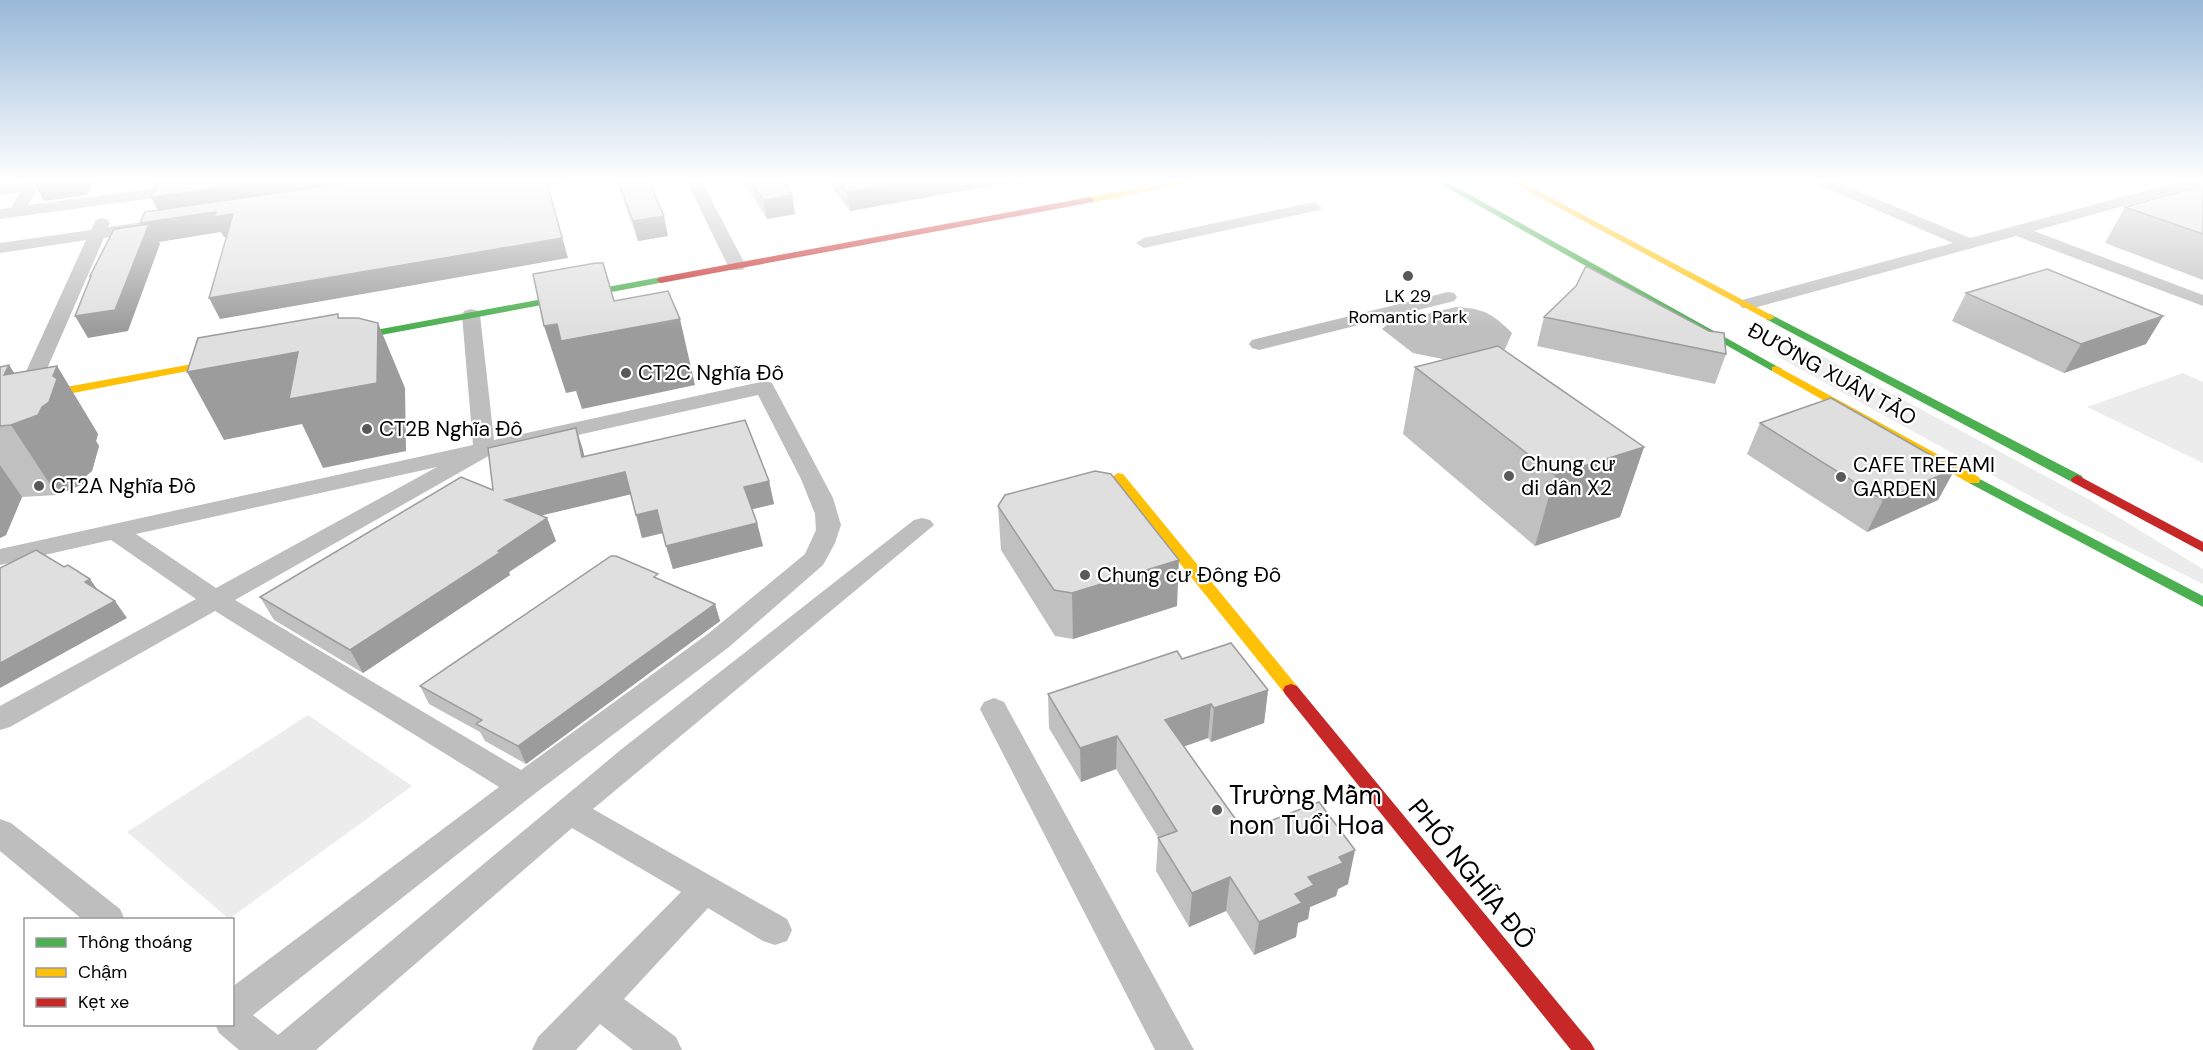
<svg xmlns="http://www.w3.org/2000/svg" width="2203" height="1050" viewBox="0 0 2203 1050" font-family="'DM Sans',sans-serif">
<rect width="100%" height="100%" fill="#fff"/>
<path fill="#ececec" d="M1790,345l14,2 16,8 270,145 113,69v15l-146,-73 -275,-152 -8,-7 3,-6z
M2183,373l20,9v81l-116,-56z
M308,715l104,71 -183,133 -102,-87z"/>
<path fill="#bfbfbf" d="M1456,307c27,1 37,7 56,26l-7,16 -48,13 -44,-9 -31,-24 7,-6z"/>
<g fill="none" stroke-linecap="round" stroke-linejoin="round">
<path fill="#bebebe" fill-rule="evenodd" d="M27,182h15l-14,23 174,-23h39l-8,5 -233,32v-10l11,-1 9,-16 -20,3v-10z
M687,182h15l44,84 -3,4h-12l-3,-4z
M1817,182h19l134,56 208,-56h23l-2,3 -165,46 169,64v11l-187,-70 -262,72h-12l-3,-4 3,-4 211,-57 -134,-58z
M1314,202l8,5 -2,3 -176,38 -8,-5 8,-5z
M102,218l6,2 2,3 -2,4 36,-5 8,5 -8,5 -40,6 -61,140 -3,4h-14l-3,-4 63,-138 -86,13v-10l91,-13 5,-10z
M1448,292l6,1 3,4 -3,4 -195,49 -7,-2 -3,-4 3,-4z
M471,309l7,2 2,4 14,125 271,-59 7,2 61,115 8,27 -6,18 -12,22 -94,82 -196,148 -280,220 25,20 345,-287 291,-228 8,-2 8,2 4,5 -341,284 194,110 5,11 -5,11 -12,4 -12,-4 -55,-33 -84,91 52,38 6,13h-49l-33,-26 -24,26h-44l6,-13 143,-145 -109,-64 -256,222h-77l-20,-17 -4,-9h17v-37l267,-200 -284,-176 -205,116 -10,3v-24l196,-107 -85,-59 -111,25v-16l473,-104 -11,-130 2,-4zM758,395l43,84 14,35 1,16 -11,24 -96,79 -188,137 -286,-170 257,-146zM437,467l-221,121 -80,-54z
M994,698l10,4 190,348h-39l-175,-341 4,-7z
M0,819l11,4 109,86 5,11h-42l-83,-69z"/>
<path fill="#4caf50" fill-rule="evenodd" d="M1437,182h10l335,187 -2,2h-8z
M661,277l4,1v4l-327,61 -5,-3 5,-3z
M1770,314l312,162 1,3 -6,4 -5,-1 -306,-163 -1,-2z
M1974,476l229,120v11l-234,-124 -1,-3z"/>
<path fill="#ffc107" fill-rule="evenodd" d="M1177,182h16l-103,21 -4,-3 4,-3z
M1511,182h10l254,135 -5,3 -4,-1z
M231,357l6,3 -2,2 -235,45v-8z
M1776,366l203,111 1,3 -1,3h-10l-197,-112v-4z
M1118,473l5,1 174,212 2,4 -2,4h-12l-172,-214 -1,-3z"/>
<path fill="#c62828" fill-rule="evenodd" d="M1090,197l4,3 -1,2 -432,81 -5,-3 5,-3z
M2077,475l126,67v10l-131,-70 -1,-3z
M1291,684l6,2 294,357 4,7h-24l-286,-356 -2,-4 2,-4z"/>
</g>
<path fill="#c0c0c0" d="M617,182h34l1,5 -1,1 17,48 -30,5z
M744,182h40l8,13 3,19 -28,5z
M828,182h183l-161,29z
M2203,185v95l-98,-37 20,-36z
M1966,293l180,51 -82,29 -112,-52z
M1544,317l182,37 -11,30 -178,-38z
M9,365l5,8 43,-7 41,68 -2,7 3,5 -7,25 -6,5 -3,8 -26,11 -35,2 -16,38 -6,3v-171z
M1415,367l229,80 -24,70 -85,29 -132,-112z
M1760,423l195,46 -17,31 -71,32 -120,-78z
M576,428l8,28 185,25 5,23 -22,5 5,14 6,23 -90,23 -10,-36 -21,5 -11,-44 -89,21 5,3 9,23 -47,31 1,3 -147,98 -89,-53 -14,-23 233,-107z
M998,506l179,100 -104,33 -18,-3 -54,-86z
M659,579l56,25 5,17 -194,143 -41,-23 -5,-9 -51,-28 -9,-18z
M1182,659l86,31 -4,33 -53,19 -3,-4 -24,8 60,85 104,53 -10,5 -2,7 -26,11 -2,12 -10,4 -2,14 -42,18 -28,-44 -37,16 -33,-56 2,-34 -42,-68 -35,13 -32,-54 -1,-34z"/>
<path fill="#9c9c9c" d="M33,182h61l-7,13 -43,6z
M150,182h38l-35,4z
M261,182h138l-238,35 -10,-20z
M547,182h24l-23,4 20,72 -348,61 -11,-21z
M904,182h107l-161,29 -3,-19z
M1018,182h14l-14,2z
M792,195l3,19 -28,5 -4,-19z
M216,212l17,2 9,20 -18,3 -3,-5 -62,10 1,2 -32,87 -40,7 -13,-22 71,-83 -6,-10z
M664,216l4,20 -30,5 -5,-20z
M2163,316l-17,28 -82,29 17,-29z
M680,319l15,66 -113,24 -6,-18 -10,2 -22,-67 13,-2z
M378,323l27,65 1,63 -83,17 -21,-44 -78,16 -37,-68z
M9,365l30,47 18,-46 41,68 -2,7 3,5 -7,25 -6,5 -3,8 -26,11 -46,-70 -7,-50z
M576,428l7,22 6,29 -7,-22z
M1644,447l-24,70 -85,29 20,-71z
M0,465l22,32 -16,38 -6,3z
M1955,469l-17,31 -71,32 16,-32z
M625,472l7,22 -118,28 -9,-22z
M769,481l5,23 -25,6 -5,-23z
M657,510l6,23 -21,5 -6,-23z
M547,518l9,23 -47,31 1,3 -147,98 -13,-23z
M757,523l6,23 -90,23 -7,-23z
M1179,560l-2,46 -104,33 -1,-46z
M90,579l12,17 -17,-14z
M115,601l12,17 -127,70v-25z
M715,604l5,17 -194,143 -8,-18z
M1268,690l-4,33 -53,19 3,-34z
M1211,704l-3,34 -45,16 2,-34z
M1117,736l-1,33 -35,13 -1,-34z
M1355,850l-7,34 -10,5 -2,7 -26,11 -2,12 -10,4 -2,14 -42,18 5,-33 36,-28 13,-17 31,-20z
M1230,877l-4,34 -37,16 3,-34z"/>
<path fill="#dfdfdf" stroke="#9c9c9c" stroke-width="1.5" d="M158,182h103l-110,15z
M354,182h193l15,56 -353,60 24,-84 -19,3 2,-5 -76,11 5,-11z
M619,182h30l15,34 -31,5z
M752,182h32l8,13 -29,5z
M840,182h64l-57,10z
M2203,185v49l-78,-27z
M149,224l-34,86 -40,6 16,-40h-1l24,-47z
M596,263h7l11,38 54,-10 12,28 -119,22 -4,-17 -13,2 -11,-52z
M1586,266l123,65 15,2 2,21 -182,-37 32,-31z
M2047,269l116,47 -82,28 -115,-51z
M338,314v4h20l20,5 -1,60 -88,16 9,-47 -111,20 11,-34z
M1498,346l146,101 -89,28 -140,-108z
M9,365l-5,10 53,-9 -4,10 4,3 -8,23 -7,5 -4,8 -27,10 -11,1v-59z
M1831,398l124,71 -72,31 -123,-77z
M745,420l24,61 -25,6 13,36 -91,23 -9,-36 -21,5 -11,-43 -120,28 42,18 -49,33 3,1 -151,98 -90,-53 201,-120 32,13 -5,-42 88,-20 6,29z
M1095,471l16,3 68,86 -107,33 -18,-3 -56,-84 7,-11z
M36,550l28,17 4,-2 22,14 -5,3 30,19 -115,62v-95z
M611,556h5l42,18 -4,3 61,27 -197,142 -42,-22 6,-4 -62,-34z
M1231,643l37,47 -54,18 -3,-4 -46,16 79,111 75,-29 36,48 -16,7 4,6 -35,14 6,8 -19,9 7,9 -43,19 -29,-45 -38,16 -34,-55 19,-7 -60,-95 -37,12 -32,-54 129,-43 5,8z"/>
<linearGradient id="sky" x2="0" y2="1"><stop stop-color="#97b8d8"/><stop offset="0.55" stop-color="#fff"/><stop offset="1" stop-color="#fff" stop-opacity="0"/></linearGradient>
<rect width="2203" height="329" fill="url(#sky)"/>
<g fill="#595959" stroke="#fff" stroke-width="2">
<circle cx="1408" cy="276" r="6"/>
<circle cx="626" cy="373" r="6"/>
<circle cx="367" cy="429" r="6"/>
<circle cx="1509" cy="476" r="6"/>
<circle cx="1841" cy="477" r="6"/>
<circle cx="39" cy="486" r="6"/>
<circle cx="1085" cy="575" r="6"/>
<circle cx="1217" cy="810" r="6"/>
</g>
<g text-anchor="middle" stroke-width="4.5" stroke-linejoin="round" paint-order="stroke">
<g font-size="18" fill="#000" stroke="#fff">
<text x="1408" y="302">LK 29<tspan x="1408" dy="21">Romantic Park</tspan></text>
</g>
<g font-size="21" fill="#000" stroke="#fff" text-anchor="start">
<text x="638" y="380">CT2C Nghĩa Đô</text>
<text x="379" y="436">CT2B Nghĩa Đô</text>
<text x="1521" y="471">Chung cư<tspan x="1521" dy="24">di dân X2</tspan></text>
<text x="1853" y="472">CAFE TREEAMI<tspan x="1853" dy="24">GARDEN</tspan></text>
<text x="51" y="493">CT2A Nghĩa Đô</text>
<text x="1097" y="582">Chung cư Đông Đô</text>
</g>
<g font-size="21" fill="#000" stroke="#fff">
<text transform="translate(1832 374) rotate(29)" y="7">ĐƯỜNG XUÂN TẢO</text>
</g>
<g font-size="26" fill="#000" stroke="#fff" text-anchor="start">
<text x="1229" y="804">Trường Mầm<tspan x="1229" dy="30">non Tuổi Hoa</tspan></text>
</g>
<g font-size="26" fill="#000" stroke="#fff">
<text transform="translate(1472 874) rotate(51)" y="9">PHỐ NGHĨA ĐÔ</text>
</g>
</g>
<rect x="24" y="918" width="210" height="108" fill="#ffffff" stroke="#999999" stroke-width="1.5"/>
<rect x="36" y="938" width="30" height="9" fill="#4caf50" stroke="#999999" stroke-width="1.5"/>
<text x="78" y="948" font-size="18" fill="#000000">Thông thoáng</text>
<rect x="36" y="968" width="30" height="9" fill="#ffc107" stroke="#999999" stroke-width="1.5"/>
<text x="78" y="978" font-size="18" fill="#000000">Chậm</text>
<rect x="36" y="998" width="30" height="9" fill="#c62828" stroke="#999999" stroke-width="1.5"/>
<text x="78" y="1008" font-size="18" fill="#000000">Kẹt xe</text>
</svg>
